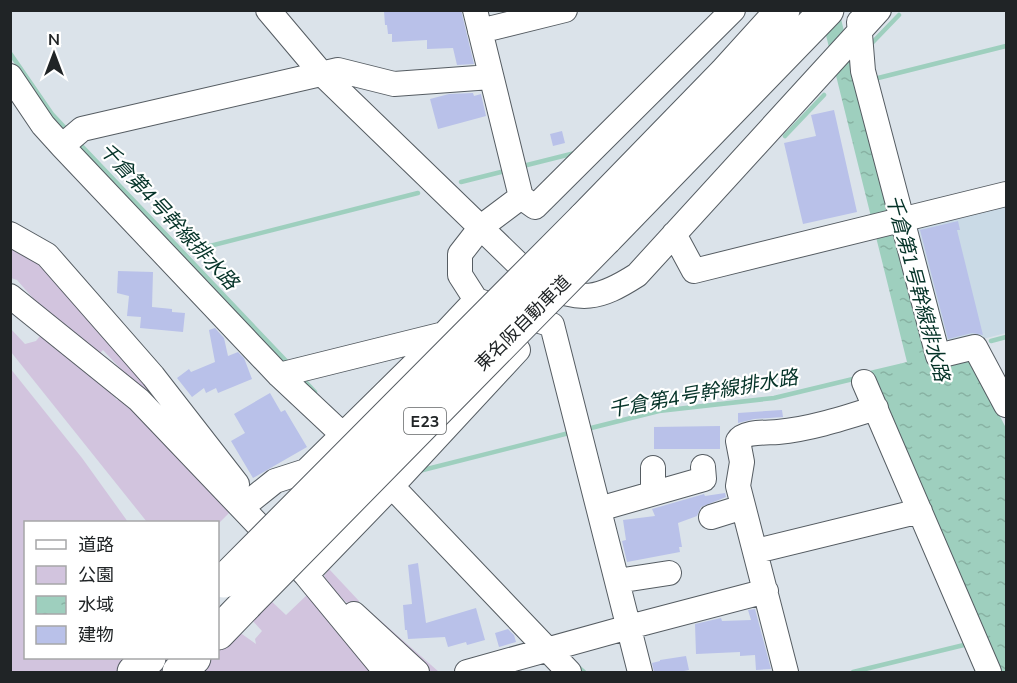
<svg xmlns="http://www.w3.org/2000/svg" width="1017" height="683" viewBox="0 0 1017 683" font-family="'Nunito Sans','Noto Sans JP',sans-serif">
<defs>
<pattern id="water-ripples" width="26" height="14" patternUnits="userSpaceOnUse" patternTransform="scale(1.5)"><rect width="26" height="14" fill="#9ecfbe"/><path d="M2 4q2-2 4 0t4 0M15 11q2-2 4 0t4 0" fill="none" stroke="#88b2a3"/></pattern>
</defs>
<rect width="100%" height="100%" fill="#dbe3ea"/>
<path fill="#cadae6" d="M1006,202v131l-66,17 -30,-124z"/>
<path fill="#d2c4de" d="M11,239l34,20 187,229 -129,-138 -6,6 -44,-35 -36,-41 -6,-2z
M10,328l15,16 11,-3 8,-10 52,44 21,25 7,-5 109,114 -15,15v-2h-71l-136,-170z
M10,368l72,90 46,64h-102v136h192v-41l38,27 -1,-5 7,-8 -12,-13 19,-19 17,16 22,-21 69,78h-366z
M329,569l30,32 -6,7 -16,-14 -13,-18z
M366,608l73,64h-15l-64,-58z"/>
<path fill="url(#water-ripples)" d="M820,11h19l80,319 49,24 38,74v244h-5l-132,-301 38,-9z"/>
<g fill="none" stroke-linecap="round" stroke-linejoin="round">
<path stroke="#9ecfbe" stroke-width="4.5" d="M872,43l27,-28
M10,53l42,61 15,16
M874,79l132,-33
M785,136l39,-41
M77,141l213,224
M523,166l52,-13
M461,182l44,-11
M190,251l228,-58
M991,341l15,-4
M302,378l13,14
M587,429l72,-18 115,-13 79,-19
M419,471l154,-39
M577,666l7,6
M853,672l115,-28"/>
</g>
<path fill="#b9c1e9" d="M461,10l13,54 -17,1 -4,-17 -26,1v-9l-35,2v-8h-4l-1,-9h-2l-1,-14z
M473,93l1,3 7,-2 5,22 -48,13 -8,-30 19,-5z
M834,110l23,102 -54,12 -19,-81 32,-7 -5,-21z
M562,131l3,12 -12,3 -3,-12z
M958,221l2,9h-3l26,105 -11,-2 -24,6 -28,-109z
M118,271l35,1 -1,35 20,2v3l13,1 -2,19 -43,-4 1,-11 -14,-1 2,-20 -12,-3z
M215,328l9,10 4,18 10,-4 6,6 8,21 -34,14 -2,-5 -10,5 -2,-5 -12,9 -15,-19 12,-9 2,3 24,-10 -6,-32z
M270,393l11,19 4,-2 22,37 -54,31 -22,-37 14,-8 -11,-19z
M782,410l1,7 -29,2 -16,4v-10z
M720,426v23h-66v-22z
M725,493l1,4 -25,10 -4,9 -19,7 4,24h-3l1,5 -53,10 -5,-21 4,-1 -3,-20 32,-4 -3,-7 52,-15 1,2z
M418,563l8,60 50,-15 9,32 -18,5 -1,-3 -18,5 -3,-10 -37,2 -1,-9h-2l-2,-25 9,-1 -4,-39z
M755,609l16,60 -15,1 -1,-15 -15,1v-4l-44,2 -1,-30 26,-6 1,3 29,-1 -3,-10z
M508,629l6,6 2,7 -17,5 -4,-14z
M686,656l3,14 -10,2h-25l-2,-9 8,-2v-1z"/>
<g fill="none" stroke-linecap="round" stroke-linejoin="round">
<defs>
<path id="minor" d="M268,10l54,64 217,210c43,18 59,16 98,-9l242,-265
M475,10l46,187 14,10 198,-197
M859,22l4,49 75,285 37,-9 31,58
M480,31l85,-21
M10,76l33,49 19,21 217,229 63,59 227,238
M62,146l20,-17 256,-59 56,14 97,-7
M10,234l37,21 106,121 84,108
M674,234l20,37 312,-77
M10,296l129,104 167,175 80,97
M476,300l76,25 88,347
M279,375l165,-41 32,-34 -16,-25v-21l21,-27 40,-30
M864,382l125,290
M653,468v25
M250,501l25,-20 31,-10 137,-135
M599,509l105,-30 -1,-12
M711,517l32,-10
M756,551l164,-40
M306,575l86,-89 126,-136
M617,581l52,-8
M354,614l63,58
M467,672l162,-45 137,-36
M786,672l-48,-186 4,-24 -4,-21c6,-10 29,-8 40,-9 33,-3 66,-14 98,-24"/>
<path id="highway" d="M584,219l141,-145 58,-64
M605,239l222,-229
M218,633l28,-29
M134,672l15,-14
M179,672l15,-14"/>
</defs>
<use href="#minor" stroke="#555c62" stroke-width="26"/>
<use href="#highway" stroke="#555c62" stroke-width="35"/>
<use href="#minor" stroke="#fff" stroke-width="24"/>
<use href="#highway" stroke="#fff" stroke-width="33"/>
<defs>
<path id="highway-bridge" d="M224,581l360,-362
M246,604l359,-365"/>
</defs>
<use href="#highway-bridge" stroke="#555c62" stroke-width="35" stroke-linecap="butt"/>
<use href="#highway-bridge" stroke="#fff" stroke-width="33"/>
</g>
<g text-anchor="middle" stroke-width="4.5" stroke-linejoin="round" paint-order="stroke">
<rect fill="#fff" stroke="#636667" stroke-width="1.5" x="404" y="408" width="42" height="26" rx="4.5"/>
<g font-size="16" font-weight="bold" fill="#202426">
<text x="425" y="427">E23</text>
</g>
<g font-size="18" fill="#202426" stroke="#fff">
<text transform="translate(523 323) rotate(-45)" y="6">東名阪自動車道</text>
</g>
<g font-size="20" font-style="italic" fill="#053328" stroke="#fff">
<text transform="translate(169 216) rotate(47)" y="7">千倉第4号幹線排水路</text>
<text transform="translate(918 288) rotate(75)" y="7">千倉第1号幹線排水路</text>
<text transform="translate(703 393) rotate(-10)" y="7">千倉第4号幹線排水路</text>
</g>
</g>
<rect width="1017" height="683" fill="none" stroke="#202426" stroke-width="24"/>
<rect x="24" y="521" width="195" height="138" fill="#ffffff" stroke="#a6a7a8" stroke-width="1.5"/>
<rect x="36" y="540" width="30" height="9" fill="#ffffff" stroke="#a6a7a8" stroke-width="1.5"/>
<text x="78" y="551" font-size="18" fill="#202426">道路</text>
<rect x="36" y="566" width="30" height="18" fill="#d2c4de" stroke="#a6a7a8" stroke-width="1.5"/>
<text x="78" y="581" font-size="18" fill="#202426">公園</text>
<rect x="36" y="596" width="30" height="18" fill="url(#water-ripples)" stroke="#a6a7a8" stroke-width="1.5"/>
<text x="78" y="611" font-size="18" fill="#202426">水域</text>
<rect x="36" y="626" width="30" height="18" fill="#b9c1e9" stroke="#a6a7a8" stroke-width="1.5"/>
<text x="78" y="641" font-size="18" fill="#202426">建物</text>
<g transform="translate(54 54)" stroke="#ffffff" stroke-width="4.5" paint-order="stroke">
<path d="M0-4.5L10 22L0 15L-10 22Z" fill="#202426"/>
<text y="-9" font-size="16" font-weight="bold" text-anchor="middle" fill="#202426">N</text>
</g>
</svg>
